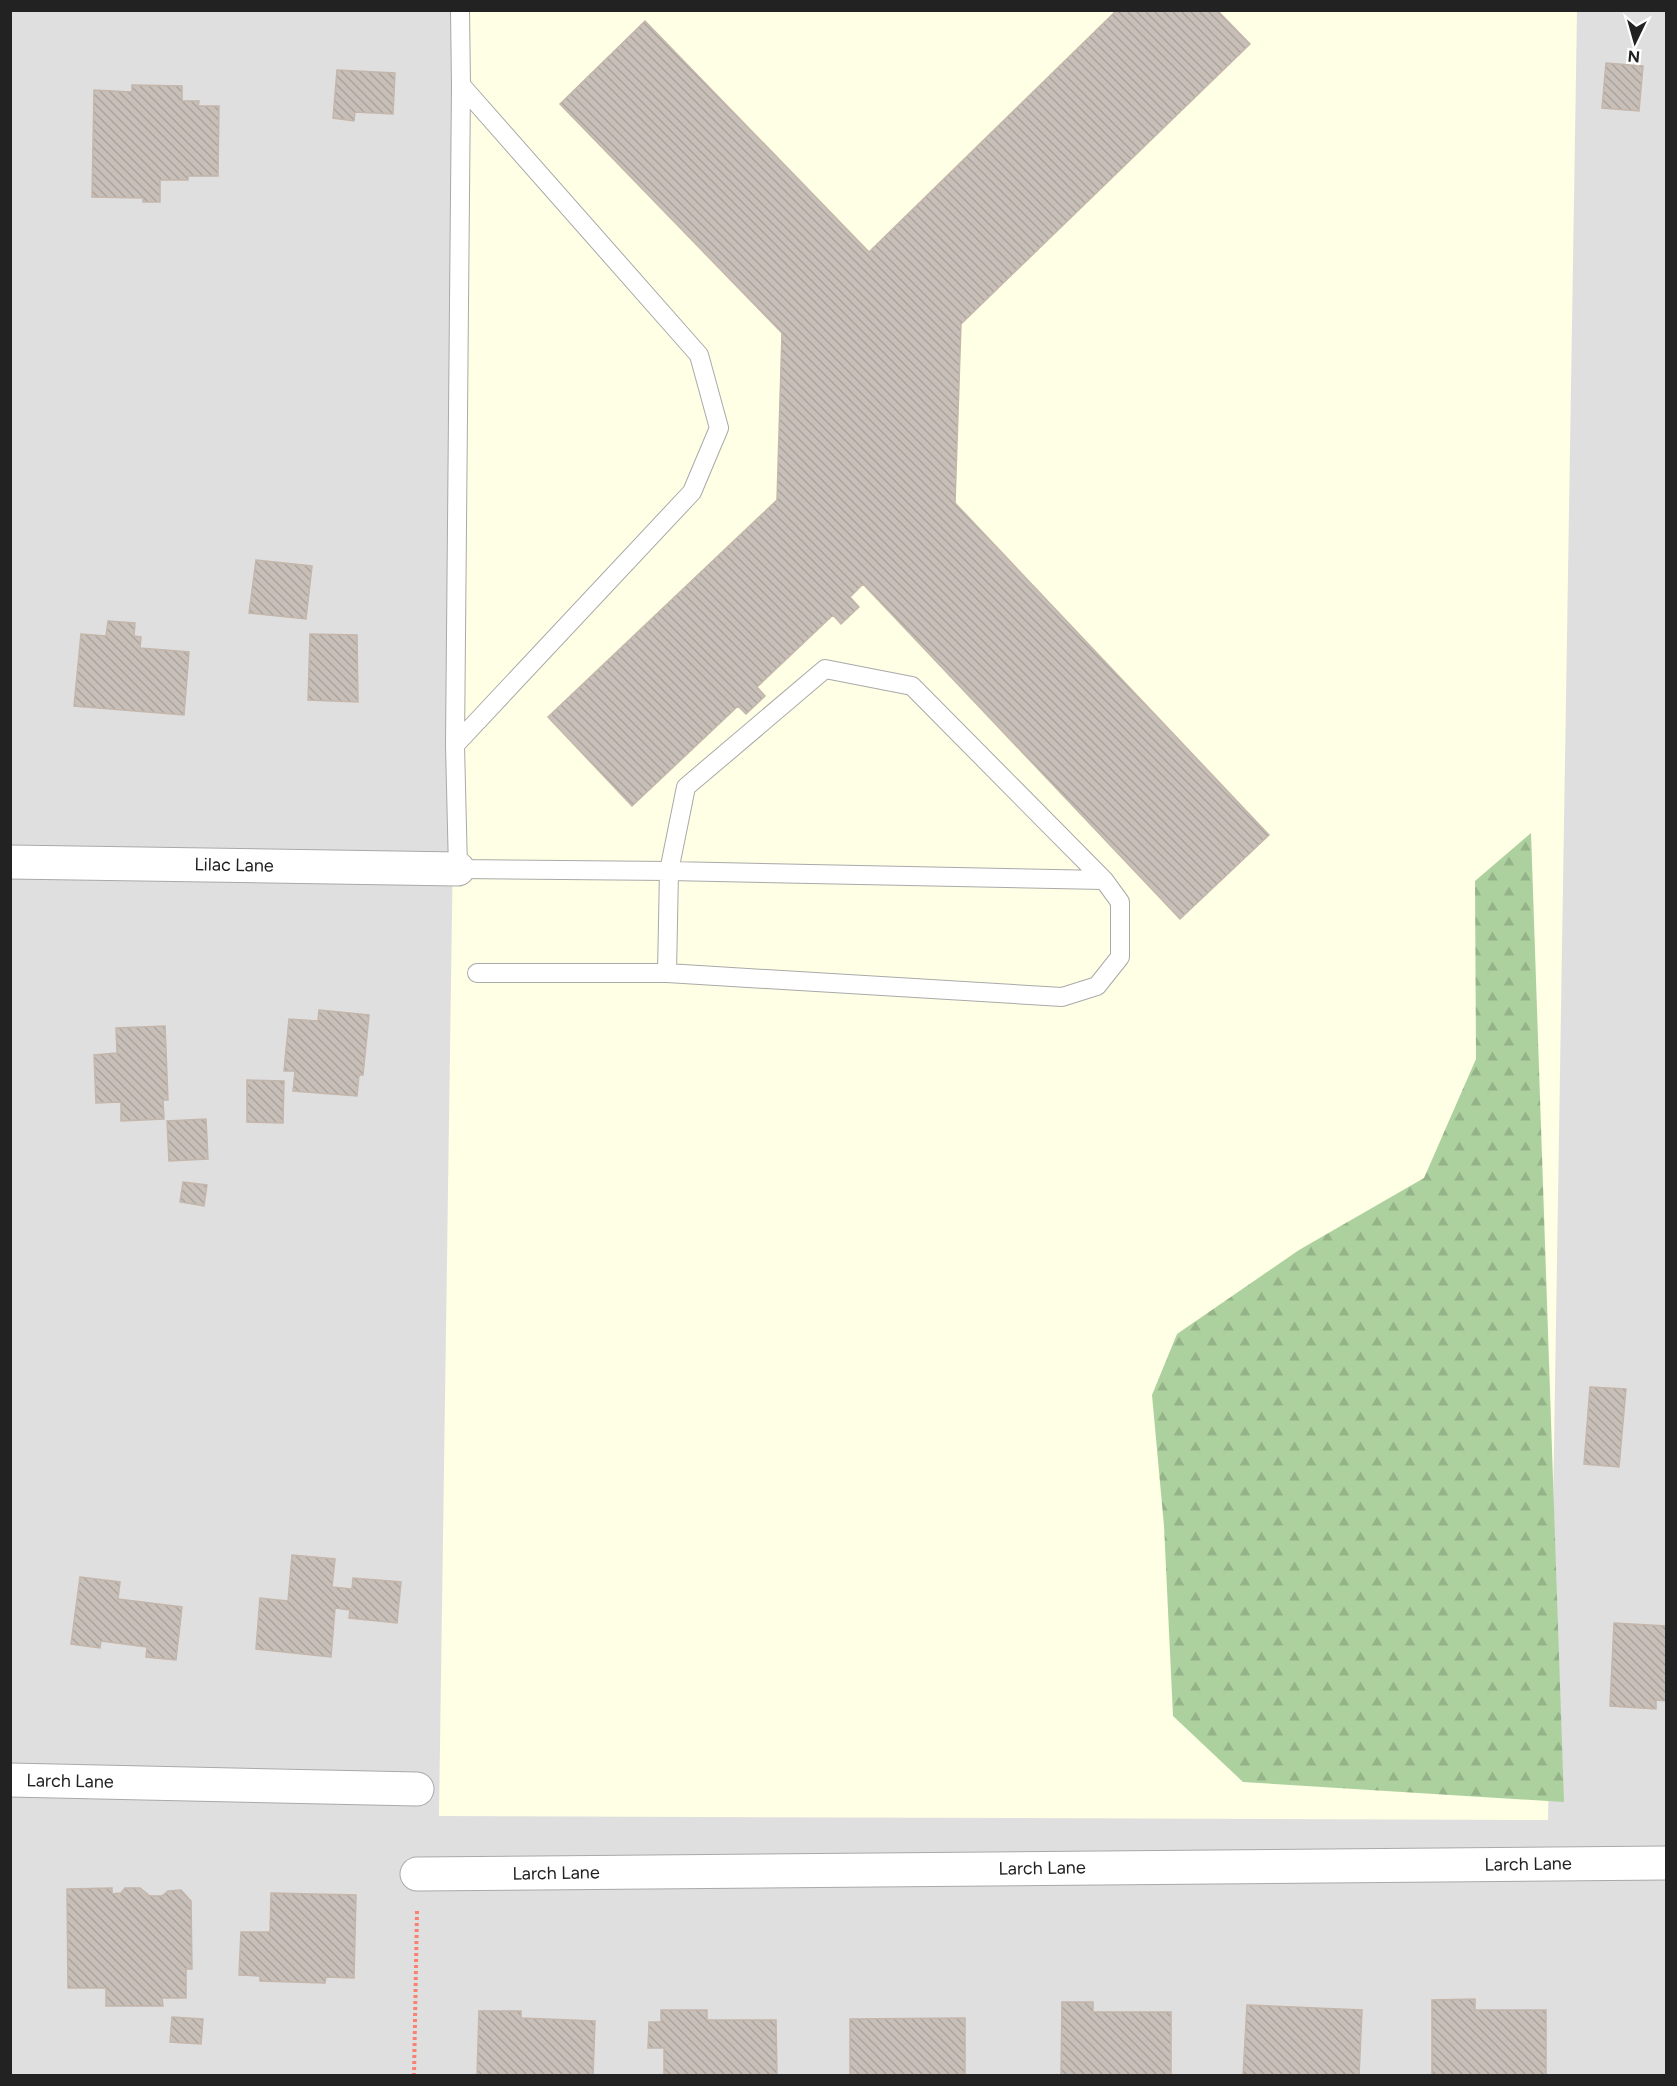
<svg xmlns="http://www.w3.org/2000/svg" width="1677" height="2086" viewBox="0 0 1677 2086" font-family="Figtree,sans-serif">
<defs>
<pattern id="forest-firs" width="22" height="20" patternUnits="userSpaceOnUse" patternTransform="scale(1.5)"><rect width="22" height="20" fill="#add19e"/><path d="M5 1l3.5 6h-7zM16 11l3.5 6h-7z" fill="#95b388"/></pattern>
<pattern id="building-back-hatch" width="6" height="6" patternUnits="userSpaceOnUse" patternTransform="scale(1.5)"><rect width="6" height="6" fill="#c7bfb8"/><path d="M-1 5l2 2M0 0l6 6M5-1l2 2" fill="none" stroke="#aba49e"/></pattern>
</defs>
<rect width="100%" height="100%" fill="#f2efe9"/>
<path fill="#e0dfdf" d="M11,11h1655v2064h-1655z"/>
<path fill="#ffffe5" d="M465,11h1112l-29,1809 -1109,-4z"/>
<path fill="url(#forest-firs)" d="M1531,833l33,969 -321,-20 -70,-66 -9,-190 -12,-131 25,-61 122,-84 125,-72 52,-119 -1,-178z"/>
<path fill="url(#building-back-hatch)" stroke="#c4b6ab" stroke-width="1.5" d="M1117,10h100l33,34 -289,280 -6,179 314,332 -89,84 -317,-335 -13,13 9,10 -18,17 -8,-9 -76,72 8,9 -19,18 -8,-8 -106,100 -84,-89 229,-217 5,-167 -222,-229 85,-83 224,231z
M1606,63l37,3 -4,45 -37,-3z
M337,70l58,3 -2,41 -38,-2 -1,9 -21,-3z
M132,85l50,1v15h17l-1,5h21l-1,70h-30v4h-28v22h-17v-4l-51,-1 2,-107 38,2z
M256,560l56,6 -6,53 -57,-6z
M108,621l27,2 -1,13 7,1 -1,11 49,4 -5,63 -110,-9 7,-72 25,2z
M310,634l47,1 1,67 -50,-2z
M319,1010l50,5 -6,60h-4l-2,21 -64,-5 2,-20h-11l5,-52 29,2z
M165,1026l3,74h-5l1,19 -43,2v-19l-25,1 -2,-48 23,-2 -1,-25z
M247,1080l37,1 -1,42 -36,-1z
M206,1119l2,40 -39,2 -2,-40z
M183,1182l24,3 -3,21 -24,-4z
M1590,1387l36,2 -7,78 -35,-3z
M292,1555l43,4 -3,28 20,2 1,-11 48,4 -4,41 -48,-5 1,-8 -15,-2 -4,49 -75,-8 4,-51 28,3z
M80,1577l40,5 -2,17 64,8 -6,53 -30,-3 1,-10 -46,-6 -1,7 -29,-4z
M1614,1623l52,3v75l-10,-1v9l-46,-3z
M112,1888v6l9,-1 4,-5h15l10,8h12l6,-5 13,-1 10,11 1,68h-6v29h-24l1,8h-57v-18h-38l-1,-99z
M271,1893l85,2 -2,83 -28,-1 -1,6 -65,-2v-5l-21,-1 2,-43h29z
M1475,1999v11h71v66h-114v-76z
M1062,2002h31v10h78v64h-110z
M1247,2005l115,5 -3,66h-116z
M661,2010h46v10h69l1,56h-113v-28h-16l1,-26h12z
M479,2011h42v7l74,3 -2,55h-116z
M172,2017l31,2 -2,25 -31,-2z
M965,2018v58h-115v-57z"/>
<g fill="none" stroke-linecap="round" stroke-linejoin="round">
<defs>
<path id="service" d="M460,10l1,75 -6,660 3,124 211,2 -2,102h-190
M455,745l237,-253 27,-64 -20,-73 -238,-270
M667,973l395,24 35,-11 23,-29v-55l-16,-22 -192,-194 -87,-17 -139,118 -17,84 435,9"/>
<path id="minor" d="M10,862l448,7
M10,1780l407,9
M417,1874l1249,-11"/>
</defs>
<use href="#service" stroke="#a9a9a9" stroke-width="20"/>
<use href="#minor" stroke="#a9a9a9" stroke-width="35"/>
<path stroke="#fa8072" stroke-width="4" stroke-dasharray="3 3" stroke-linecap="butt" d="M414,2076l3,-165"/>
<use href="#service" stroke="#fff" stroke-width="18"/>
<use href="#minor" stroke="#fff" stroke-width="33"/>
</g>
<g text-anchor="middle" stroke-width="4.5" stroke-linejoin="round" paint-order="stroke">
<g font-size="18" fill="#222" stroke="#fff">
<text transform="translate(234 865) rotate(1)" y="6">Lilac Lane</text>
<text transform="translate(70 1781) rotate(1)" y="6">Larch Lane</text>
<text transform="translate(1528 1864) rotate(-1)" y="6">Larch Lane</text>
<text transform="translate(1042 1868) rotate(-1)" y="6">Larch Lane</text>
<text transform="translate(556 1873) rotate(-1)" y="6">Larch Lane</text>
</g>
</g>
<rect width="1677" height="2086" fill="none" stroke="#222222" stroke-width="24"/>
<g transform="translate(1635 42) rotate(185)" stroke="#ffffff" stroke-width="4.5" paint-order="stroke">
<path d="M0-4.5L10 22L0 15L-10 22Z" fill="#222222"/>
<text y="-9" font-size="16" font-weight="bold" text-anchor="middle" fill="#222222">N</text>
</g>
</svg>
